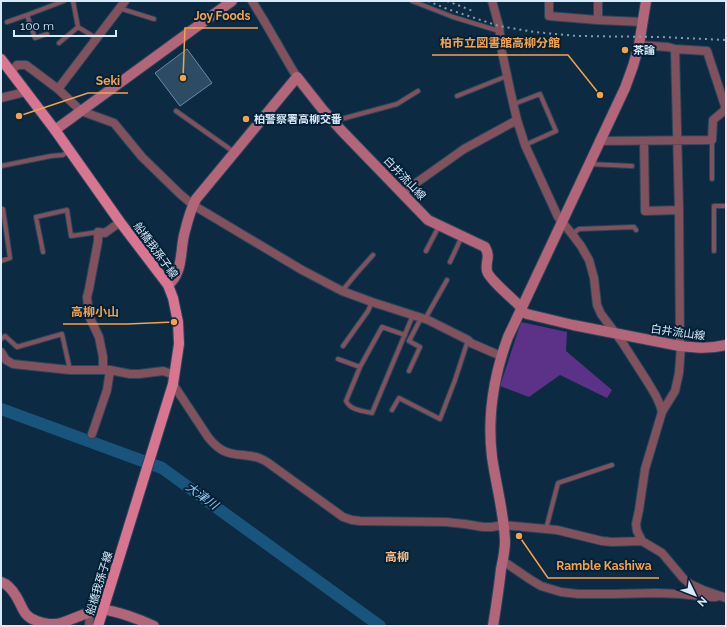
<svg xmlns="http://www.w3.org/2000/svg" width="727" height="627" viewBox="0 0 727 627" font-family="Raleway,'Noto Sans JP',sans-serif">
<rect width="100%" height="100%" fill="#0c2b42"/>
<path fill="#5b3287" d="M521,322l46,10 -1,19 46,39 -5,8 -47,-23 -31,22 -29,-11z"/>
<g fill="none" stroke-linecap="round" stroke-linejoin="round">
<path stroke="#19547d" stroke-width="12" d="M1,409l161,59 218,158"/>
</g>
<path fill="#2d4c64" stroke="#6a8ba6" d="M187,49l25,34 -32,23 -25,-33z"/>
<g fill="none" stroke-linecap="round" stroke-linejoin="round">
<defs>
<path id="lane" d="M73,1l5,26 18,11
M412,1l41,16 46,14
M119,8l35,11
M7,22l20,-7
M47,34l-12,4 -8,-23 37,-14
M59,43l19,-16
M457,96l50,-20
M514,104l26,-10 16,37 -31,14
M176,111l58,41
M334,121l63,-17 21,-13
M589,164l43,2
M1,166l50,-10 12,-1 5,-4
M712,179v-39
M1,209h2l7,49 -9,3
M572,234l7,-5 55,-2 2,3
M426,251l13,-25
M714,251v-45h12
M43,252l-7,-35 31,-7 4,26 27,-4
M450,262l12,-26
M342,291l14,-17 17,-19
M425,319l22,-39
M405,335l-23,-8 -22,40 -14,34c4,9 17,10 26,12l41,-98
M1,339l4,-3 12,11 45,-13 8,36
M343,346l25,-35 4,-9
M338,359l22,8
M409,371l11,-24 -11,-6 12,-23
M392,410l7,-12 41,21 15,-39 13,-40
M546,529l12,-46 54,-18"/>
<path id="street" d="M252,1l11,18 29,50 5,8
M492,1l7,25 3,26 9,42 6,26 8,25 33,72 14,17 9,12 8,14 5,18 3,27 4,9 21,28 25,39 9,15 4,9 2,7 -17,57 -6,41 -3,14 1,7 5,10
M549,1v15l49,4 45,2
M598,1v19
M639,45l29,2 7,2 32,2 19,58
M675,49l4,161 1,136
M11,72l6,-7h9l32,24 23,22 33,12 28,34 38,37 13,11 109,65 40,21 30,11 56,18 40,20 3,3 30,13
M58,89l67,-88
M1,98l24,-6
M599,141l113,-1 1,-20 13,-11
M644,141l1,70 34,-1
M402,193l62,-44 53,-29
M1,352l5,8 7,4 57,6h40l20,4h9l24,-3 12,4
M103,370v-13l-4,-20 -10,-21 -2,-19 2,-8 9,-48v-9l7,1 15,-11
M173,384l35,53c11,14 19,17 35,18 6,1 11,1 16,3 3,1 6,3 8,4l76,55 9,3 8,1 86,1 19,2 18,3h9l11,-2 54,5 45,11 10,1 30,-1 20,12 21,25 7,6 13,6 23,8
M662,412l13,-21 4,-18 2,-27
M92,434l15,-44 3,-20
M503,561l28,19 10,6 20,6 17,2h36l42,-1 24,1 31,3h5
M89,626l1,-14"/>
<path id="secondary" d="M55,130l177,-129
M168,285c15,-12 12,-32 16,-50 3,-12 6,-25 12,-36l101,-122 26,33 18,20 87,90 57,27c6,11 0,14 2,24 1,7 28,30 34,36l-1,4 7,3 46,11 107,21c18,2 28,3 46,-1
M1,582c6,2 12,9 15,14 7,11 7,21 21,25 7,3 17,4 24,2 14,-4 26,-12 41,-13 11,-1 41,11 52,16
M493,626c3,-19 6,-38 8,-57 2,-9 4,-19 4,-28 -1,-28 -9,-56 -13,-84 -5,-41 2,-82 16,-120l117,-249 8,-22 6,-21 7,-44"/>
<path id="primary" d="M1,59l54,71 65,92 48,63 5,13 5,24 1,22 -6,40 -75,242"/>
</defs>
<use href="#lane" stroke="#29465b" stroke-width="6"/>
<use href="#street" stroke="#29465b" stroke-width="10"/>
<use href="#secondary" stroke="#29465b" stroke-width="12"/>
<use href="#primary" stroke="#29465b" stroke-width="12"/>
<use href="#lane" stroke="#81515d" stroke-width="4"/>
<use href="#street" stroke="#81515d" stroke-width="8"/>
<use href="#secondary" stroke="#b3657a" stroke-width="10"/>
<use href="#primary" stroke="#d87590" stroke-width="10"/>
<path stroke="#869cae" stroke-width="2" stroke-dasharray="2 4" stroke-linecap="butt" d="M428,1l19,8 52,17 35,6 43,4 84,1 65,3
M447,1l26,10"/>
</g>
<g fill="#f7a149" stroke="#022137" stroke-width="1.5">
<circle cx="625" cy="50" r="4"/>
<circle cx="246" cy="119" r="4"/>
</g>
<g text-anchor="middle" stroke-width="4" stroke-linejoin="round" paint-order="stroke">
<g font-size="11" font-weight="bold" fill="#d8e9f8" stroke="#022137" text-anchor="start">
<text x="633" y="54">茶論</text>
<text x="254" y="123">柏警察署高柳交番</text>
</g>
<g font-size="11" fill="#d8e9f8" stroke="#022137">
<text transform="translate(405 178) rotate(46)" y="4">白井流山線</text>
<text transform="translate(156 250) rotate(54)" y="4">船橋我孫子線</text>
<text transform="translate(678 332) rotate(8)" y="4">白井流山線</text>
<text transform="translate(99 583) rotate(-73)" y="4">船橋我孫子線</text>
</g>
<g font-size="12" font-style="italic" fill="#98c5eb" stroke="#022137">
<text transform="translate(202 496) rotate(36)" y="4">大津川</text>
</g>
<g font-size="12" font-weight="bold" fill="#f9bd85" stroke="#022137">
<text x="397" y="561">高柳</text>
</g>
</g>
<path fill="none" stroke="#f7a149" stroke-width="1.5" d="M183 78L185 28H258M600 95L568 55H432M19 116L88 93H128M174 322L127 324H63M519 536L548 578H659"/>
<g fill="#f7a149" stroke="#022137" stroke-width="1.5">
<circle cx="183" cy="78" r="4"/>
<circle cx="600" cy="95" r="4"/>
<circle cx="19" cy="116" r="4"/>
<circle cx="174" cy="322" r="4"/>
<circle cx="519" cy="536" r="4"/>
</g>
<g font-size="12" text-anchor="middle" font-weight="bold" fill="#f7a149" stroke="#022137" stroke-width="4" stroke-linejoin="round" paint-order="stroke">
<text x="222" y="20">Joy Foods</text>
<text x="500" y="47">柏市立図書館高柳分館</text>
<text x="108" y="85">Seki</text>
<text x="95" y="316">高柳小山</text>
<text x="604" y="570">Ramble Kashiwa</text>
</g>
<rect width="727" height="627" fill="none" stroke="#d8e9f8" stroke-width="4"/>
<g transform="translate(695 595) rotate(133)" stroke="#022137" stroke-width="3" paint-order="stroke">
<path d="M0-3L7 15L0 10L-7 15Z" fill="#d8e9f8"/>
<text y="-6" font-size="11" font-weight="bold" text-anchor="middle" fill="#d8e9f8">N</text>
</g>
<path d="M14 30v6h102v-6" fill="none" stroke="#d8e9f8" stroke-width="2"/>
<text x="20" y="30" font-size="12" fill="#d8e9f8" stroke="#022137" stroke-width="3" paint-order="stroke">100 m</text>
</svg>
